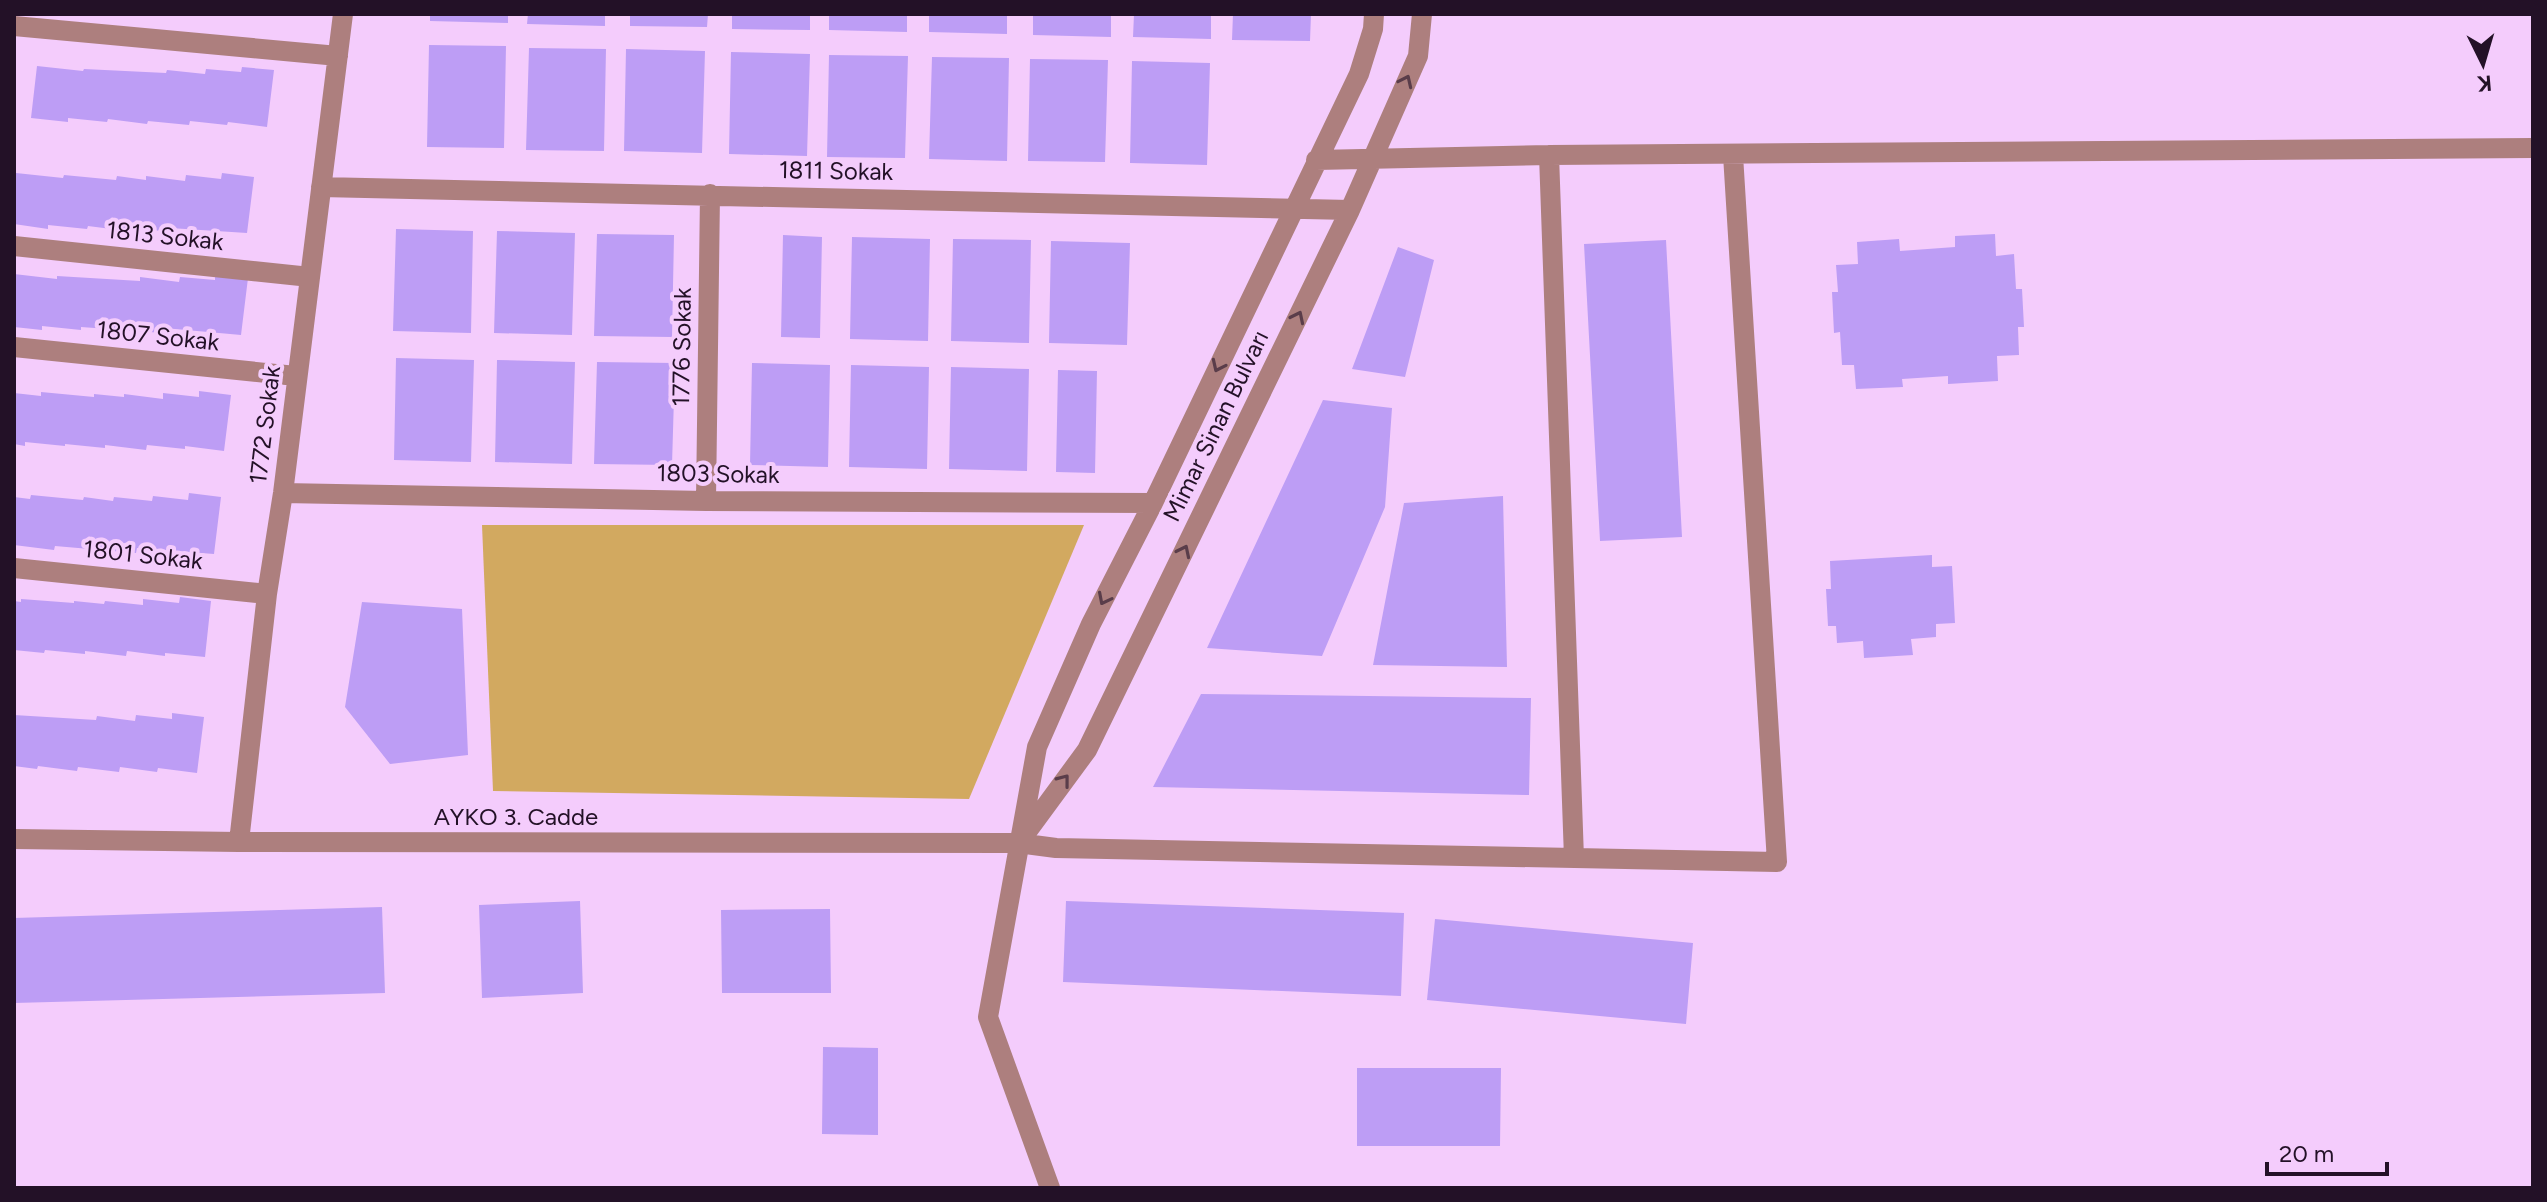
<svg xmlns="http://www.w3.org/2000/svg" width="2547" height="1202" viewBox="0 0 2547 1202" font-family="Figtree,sans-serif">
<rect width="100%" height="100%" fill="#f4ccfc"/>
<path fill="#d2a960" d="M482,525h602l-115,274 -476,-8z"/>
<path fill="#bd9df5" d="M430,14h78v9l-78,-2z
M528,14h77v12l-78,-2z
M630,14h78l-1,13 -77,-1z
M732,14h78v16l-78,-1z
M829,14h78v18l-78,-2z
M929,14h78v20l-78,-2z
M1033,14h78v23l-78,-2z
M1134,14h77v25l-78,-2z
M1233,14h78l-1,27 -78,-1z
M429,45l77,1 -2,102 -77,-1z
M529,48l77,1 -2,102 -78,-1z
M626,49l79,2 -3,102 -78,-2z
M731,52l79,2 -3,102 -78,-2z
M829,55l79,1 -3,102 -78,-1z
M932,57l77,1 -2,103 -78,-2z
M1030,59l78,1 -3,102 -77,-1z
M1132,61l78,2 -3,102 -77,-2z
M37,66l46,5 1,-2 82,4 1,-3 38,4 1,-5 35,3 1,-5 32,3 -7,57 -39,-5 -1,3 -37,-4 -1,4 -41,-4 -1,3 -39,-5 -1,3 -39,-4v4l-37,-4z
M16,173l47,5 1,-3 52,5 1,-4 29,4v-4l39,5 1,-6 35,4 1,-6 32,4 -7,56 -77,-5 -1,4 -42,-5v4l-39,-5 -1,3 -39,-4v4l-34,-5z
M396,229l77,2 -2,102 -78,-2z
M497,231l78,2 -3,102 -78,-2z
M597,234l77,1 -2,102 -78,-1z
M1995,234l1,22 18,-2 2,35h6l2,38h-6l1,28 -22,1 1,25 -50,3v-8l-46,3 1,8 -47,2 -2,-24h-12l-2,-33 -6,1 -2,-41h6l-2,-27 22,-1 -1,-22 42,-3 1,12 55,-4v-11z
M783,235l39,2 -2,101 -39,-1z
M852,237l78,2 -2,102 -78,-2z
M953,239l78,1 -2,103 -78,-2z
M1666,240l16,297 -82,4 -16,-297z
M1051,241l79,2 -3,102 -78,-2z
M1398,247l36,13 -29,117 -53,-8z
M14,274l43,5v-3l83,5v-4l39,5 1,-5 35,3v-5l33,3 -7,57 -77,-7 -1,5 -82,-6v3l-39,-4v4l-28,-3z
M396,358l78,2 -3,102 -77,-2z
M497,360l78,2 -3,102 -77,-2z
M597,362l78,1 -3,102 -78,-1z
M752,363l78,2 -2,102 -78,-2z
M851,365l78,2 -2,102 -78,-2z
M951,367l78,2 -2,102 -78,-2z
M1058,370l39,1 -2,102 -39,-1z
M199,391l32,4 -7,56 -39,-5v3l-38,-4 -1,5 -41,-5v3l-40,-4v2l-40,-4v4l-11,-2v-51l27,3v-4l53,5v-3l30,3v-3l39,5v-6l36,4z
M1323,400l69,8 -7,99 -63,149 -115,-8z
M189,493l32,4 -7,57 -77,-6 -1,5 -81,-7 -1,4 -40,-5v-48l16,2 1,-4 52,5 1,-3 29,4 1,-4 38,4 1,-5 35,4z
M1503,496l4,171 -134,-2 31,-162z
M1932,555v12l20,-1 3,57 -19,1v13l-25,2 2,16 -49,3 -1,-17 -26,2 -1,-17h-8l-2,-37h5l-1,-28z
M180,597l31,4 -6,56 -40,-4v3l-38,-5 -1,5 -41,-5v3l-40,-4 -1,3 -30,-3v-49l7,1v-3l53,4v-2l30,3 1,-3 38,4v-6l36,4z
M362,602l100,7 6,146 -78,9 -45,-57z
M1201,694l330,4 -2,97 -376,-8z
M172,713l32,4 -7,56 -39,-5 -1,4 -37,-5 -1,5 -41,-5 -1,4 -39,-5 -1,3 -23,-3v-51l82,5 1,-4 38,5 1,-6 36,4z
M580,901l3,92 -101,5 -3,-93z
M1066,901l338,12 -3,83 -338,-14z
M382,907l3,86 -371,10v-85z
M830,909l1,84h-109l-1,-83z
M1435,919l258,24 -7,81 -259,-24z
M823,1047l55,1v87l-56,-1z
M1357,1068h144l-1,78h-143z"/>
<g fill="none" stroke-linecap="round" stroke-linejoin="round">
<path stroke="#ad7f7e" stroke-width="20" d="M14,26l324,30
M1549,155l25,703
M1316,160l233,-5 984,-7
M321,187l1029,23
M14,246l296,31
M14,347l282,29
M283,493l423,8 447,2
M706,501l4,-307
M14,568l253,26
M1023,837l64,-87 263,-540 68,-154 4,-42
M14,839l225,3 779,1 38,5 721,14 -44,-707
M239,842l28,-248 16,-101 60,-479
M1050,1188l-62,-171 49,-270 54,-123 62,-121 206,-429 14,-45 1,-15"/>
</g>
<defs><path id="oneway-chevron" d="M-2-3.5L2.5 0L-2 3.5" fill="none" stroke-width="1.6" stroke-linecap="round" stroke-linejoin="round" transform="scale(2)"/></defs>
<g stroke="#5a3d4a">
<use href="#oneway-chevron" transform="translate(1406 81) rotate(-65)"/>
<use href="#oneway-chevron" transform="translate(1298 317) rotate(-64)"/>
<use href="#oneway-chevron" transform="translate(1218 366) rotate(115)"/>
<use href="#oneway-chevron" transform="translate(1184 551) rotate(-64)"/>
<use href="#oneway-chevron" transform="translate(1104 599) rotate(117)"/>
<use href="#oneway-chevron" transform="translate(1064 780) rotate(-52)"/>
</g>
<g text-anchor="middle" stroke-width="8" stroke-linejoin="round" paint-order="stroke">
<g font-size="24" fill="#231127" stroke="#f4ccfc">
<text transform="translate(836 171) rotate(1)" y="8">1811 Sokak</text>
<text transform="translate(165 236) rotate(6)" y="8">1813 Sokak</text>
<text transform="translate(158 336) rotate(6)" y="8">1807 Sokak</text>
<text transform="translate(682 347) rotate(-89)" y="8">1776 Sokak</text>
<text transform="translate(265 425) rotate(-83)" y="8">1772 Sokak</text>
<text transform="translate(1216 426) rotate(-64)" y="8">Mimar Sinan Bulvarı</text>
<text transform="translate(718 474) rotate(1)" y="8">1803 Sokak</text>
<text transform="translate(143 555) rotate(6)" y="8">1801 Sokak</text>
<text x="516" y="825">AYKO 3. Cadde</text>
</g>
</g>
<rect width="2547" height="1202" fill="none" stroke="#231127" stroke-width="32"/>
<g transform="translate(2483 64) rotate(175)" stroke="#f4ccfc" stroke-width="6" paint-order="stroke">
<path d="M0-6L14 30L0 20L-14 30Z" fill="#231127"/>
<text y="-12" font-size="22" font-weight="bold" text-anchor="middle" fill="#231127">K</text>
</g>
<path d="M2267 1162v12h120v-12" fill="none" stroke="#231127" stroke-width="4"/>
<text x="2279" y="1162" font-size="24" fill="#231127" stroke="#f4ccfc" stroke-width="6" paint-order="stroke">20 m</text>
</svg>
